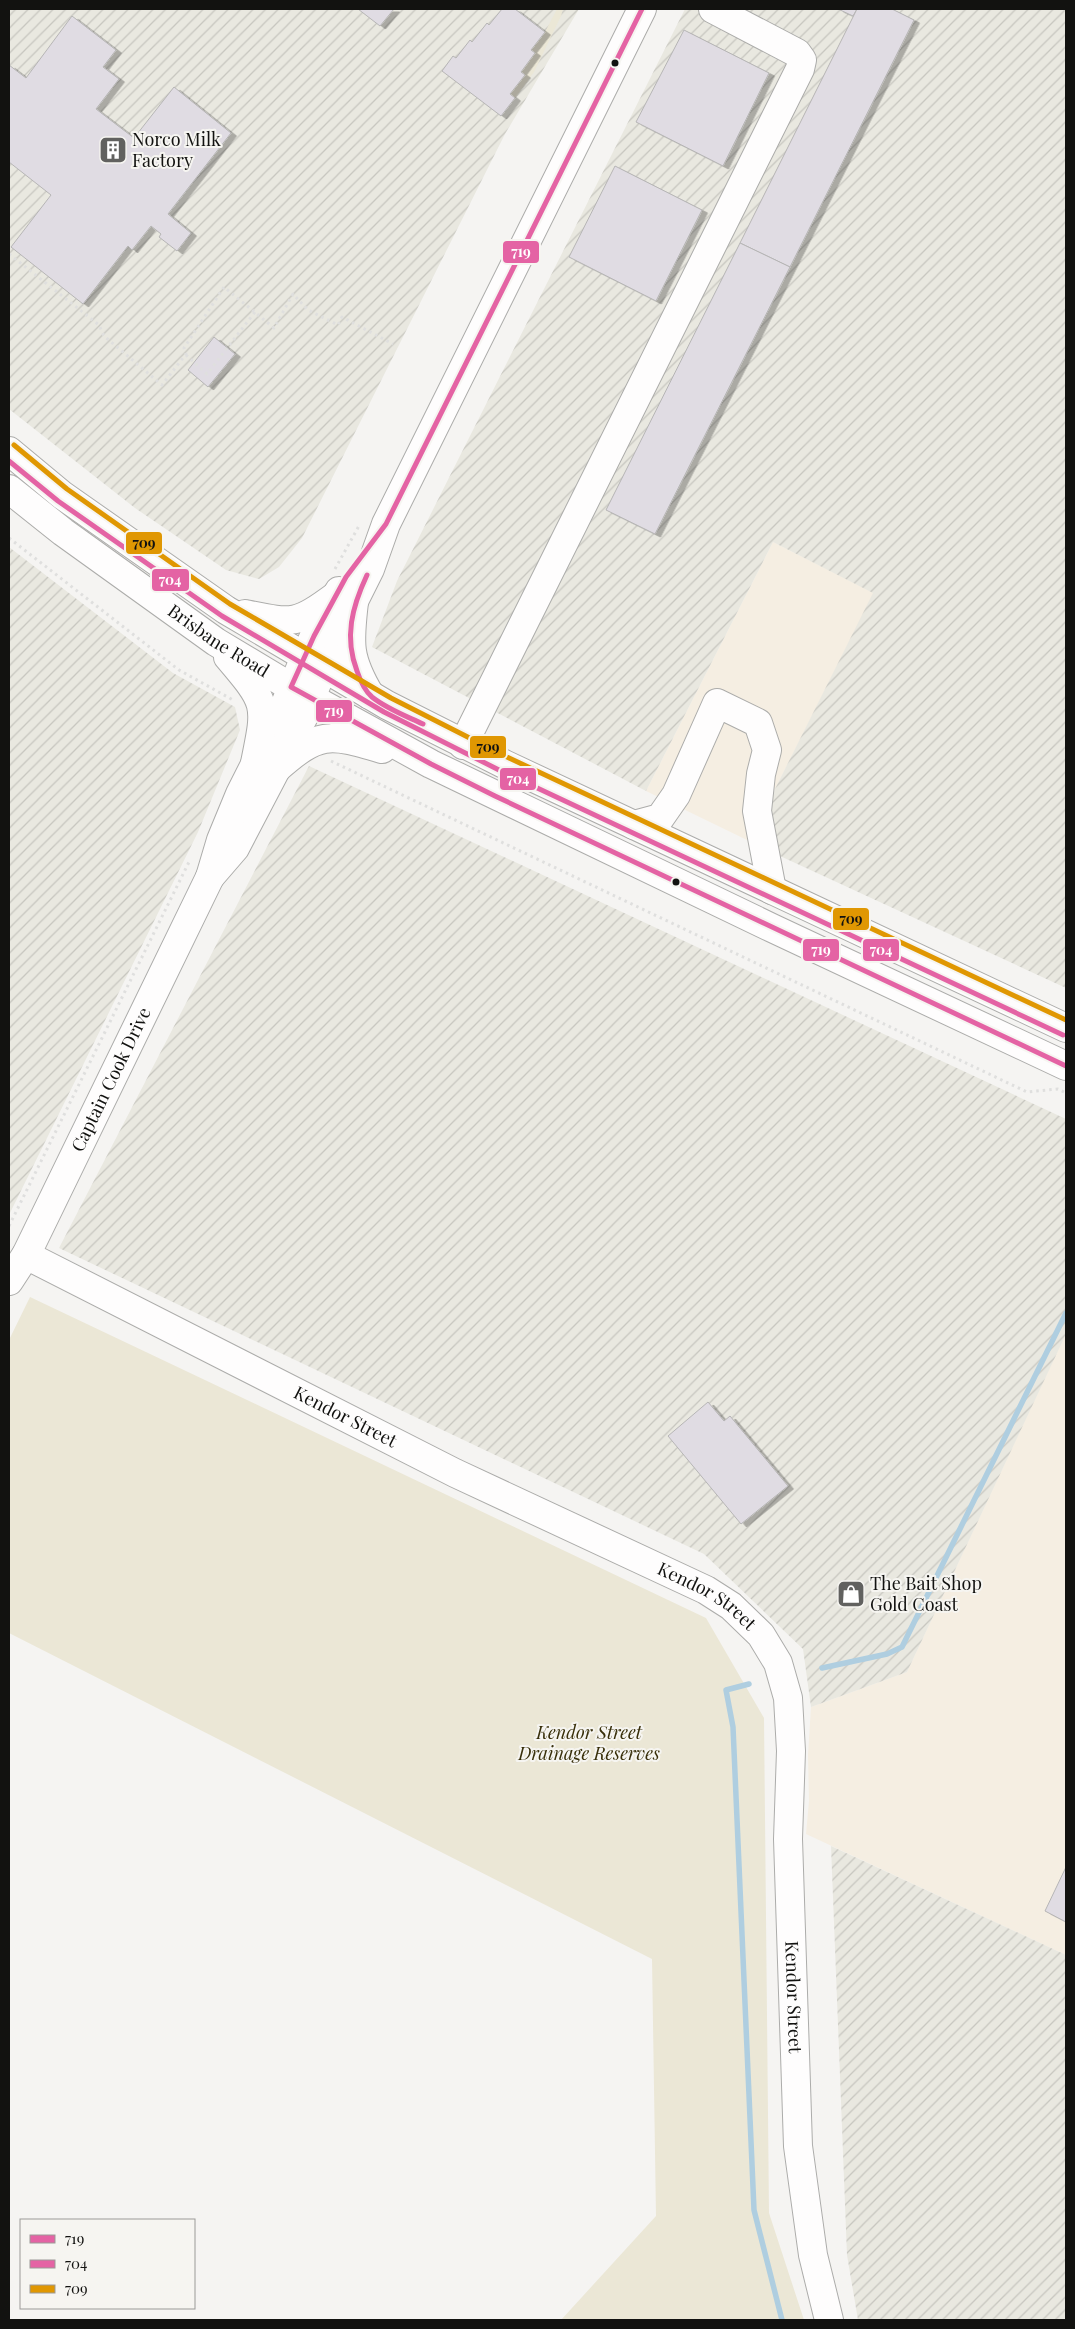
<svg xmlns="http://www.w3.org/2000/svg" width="1075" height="2329" font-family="'Playfair Display',serif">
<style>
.commercial{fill:#f5eee2}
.industrial{fill:url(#industrial-furrows)}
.green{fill:#ebe7d6}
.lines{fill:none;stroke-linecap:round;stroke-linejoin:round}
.stream{stroke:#afcee0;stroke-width:5.5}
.building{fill:#e0dce3;stroke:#b6b5b5;filter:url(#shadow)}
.minor-casing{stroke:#acacaa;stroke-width:30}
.highway-casing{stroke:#acacaa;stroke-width:30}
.path{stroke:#dfdfde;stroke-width:3;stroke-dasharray:2.5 4;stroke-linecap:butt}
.minor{stroke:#fefdfd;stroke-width:28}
.highway{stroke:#fefdfd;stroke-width:28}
.bus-1-casing{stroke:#f6f5f1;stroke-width:9}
.bus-2-casing{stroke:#f6f5f1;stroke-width:9}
.bus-3-casing{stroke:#f6f5f1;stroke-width:9}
.bus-1{stroke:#e463a4;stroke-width:5}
.bus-2{stroke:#e463a4;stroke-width:5}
.bus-3{stroke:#e09702;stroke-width:5}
.bus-dot{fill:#121210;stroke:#f6f5f1;stroke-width:2}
.labels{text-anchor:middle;stroke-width:4;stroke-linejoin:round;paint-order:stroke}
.poi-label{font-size:18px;fill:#121210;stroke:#f6f5f1;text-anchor:start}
.street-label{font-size:18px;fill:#121210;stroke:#f6f5f1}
.park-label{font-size:18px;font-style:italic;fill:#382f0a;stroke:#f6f5f1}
.line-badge{stroke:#f6f5f1;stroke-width:2}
.badge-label{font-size:14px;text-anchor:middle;font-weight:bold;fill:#fff}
.pale-badge-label{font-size:14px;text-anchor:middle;font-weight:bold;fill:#111}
</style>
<defs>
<pattern id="industrial-furrows" width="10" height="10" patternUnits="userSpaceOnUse" patternTransform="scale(1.25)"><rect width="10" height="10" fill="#e9e8e0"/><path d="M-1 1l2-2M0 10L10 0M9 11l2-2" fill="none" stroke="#c7c6bf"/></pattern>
<filter id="shadow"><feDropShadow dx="5.5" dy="3" stdDeviation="0" flood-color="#0004"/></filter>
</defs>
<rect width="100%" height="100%" fill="#f5f4f2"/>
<!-- commercial -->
<g class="commercial">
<polygon points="773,542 874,593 769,801 780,856 646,791"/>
<polygon points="1065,1335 1066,1335 1066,1955 806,1834 809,1801 808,1755 811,1707 907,1672"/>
</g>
<!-- industrial -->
<g class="industrial">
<polygon points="9,9 579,9 505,134 302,538 279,567 259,579 226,570 135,508 9,409"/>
<polygon points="685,9 1066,9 1066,988 780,856 769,801 873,593 773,542 646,791 372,647 397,581"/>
<polygon points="9,547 173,673 235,707 240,730 198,832 9,1215"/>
<polygon points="309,766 1066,1119 1066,1334 907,1672 811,1707 803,1649 704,1554 59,1248"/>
<polygon points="831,1846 1066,1955 1066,2320 858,2320 847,2255"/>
</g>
<!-- green -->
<g class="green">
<polygon points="557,9 563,9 561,16 534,72 515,98 510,94 525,75 521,72 535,53 531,50 545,32"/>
<polygon points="30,1297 706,1618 764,1718 769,2213 804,2320 561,2320 656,2216 652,1959 9,1633 9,1340"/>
</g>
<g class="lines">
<!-- stream -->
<g class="stream">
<polyline points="822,1668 887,1654 902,1647 1066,1313"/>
<polyline points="749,1684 726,1690 733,1727 754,2210 782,2320"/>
</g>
</g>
<!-- building -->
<g class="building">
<polygon points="358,9 394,9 380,26"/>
<polygon points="502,9 515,9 545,32 531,50 535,53 521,72 525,75 510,94 515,98 501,116 442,71 453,56 456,58 470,40 472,42 487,23 489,25"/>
<polygon points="838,9 857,9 853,16"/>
<polygon points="857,9 892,9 914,20 790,267 740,243"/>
<polygon points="72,16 116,50 103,67 119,79 96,109 134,138 174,87 231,133 168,214 191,233 177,251 159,237 161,234 151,226 132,250 128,246 83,304 11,247 51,195 9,162 9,65 26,78"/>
<polygon points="684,30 769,73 723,166 636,122"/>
<polygon points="615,166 702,210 656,301 569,257"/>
<polygon points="740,243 790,267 655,534 606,510"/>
<polygon points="214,337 235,354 208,387 188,370"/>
<polygon points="708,1402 724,1421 730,1416 788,1486 741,1524 668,1436"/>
<polygon points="1066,1867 1066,1922 1045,1911"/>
</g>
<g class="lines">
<defs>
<g id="minor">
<polyline points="463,745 800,69 802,60 797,53 713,9"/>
<polyline points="634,825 660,818 676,795 717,703 758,723 767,750 761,774 757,811 772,890"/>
<polyline points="210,877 235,848 304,716 332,645 370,569 386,524 642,9"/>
<path id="s1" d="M26,1255L455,1473L706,1590L731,1606L761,1635L778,1663L788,1698L791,1751L788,1839L798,2146L813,2255L829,2320"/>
<path id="s2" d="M9,1281L26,1255L210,877L221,840L240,794L283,709L314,636L339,591"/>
</g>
<g id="highway">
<polyline points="9,451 62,495 226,610 387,705 504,764 1066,1028"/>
<path id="s3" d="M9,489L63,532L216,642L291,687L431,764L772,928L1066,1066"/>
<path d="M354,602C349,644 348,658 370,695"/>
<path d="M245,614C294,624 296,625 337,595"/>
<path d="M228,657C268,704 267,704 255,763"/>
<path d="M275,770C319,731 328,733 382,749"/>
</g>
</defs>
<!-- minor casing -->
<use href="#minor" class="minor-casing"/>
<!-- highway casing -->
<use href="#highway" class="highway-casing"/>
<!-- path -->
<g class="path">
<polyline points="9,254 99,325 104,336 162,385 186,354 184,348 224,287 274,328 293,294 308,310 338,325 342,317 393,344"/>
<polyline points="186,355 207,374 255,312"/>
<polyline points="9,538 179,670 233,700"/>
<polyline points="335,569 360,524"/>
<polyline points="331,761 1027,1092 1058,1089 1066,1093"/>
<polyline points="9,1226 189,862"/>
</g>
<!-- minor -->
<use href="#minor" class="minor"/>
<!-- highway -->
<use href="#highway" class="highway"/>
<defs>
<g id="bus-1">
<polyline points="642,9 386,524 346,577 314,636 291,687 431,764 495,796 1066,1066"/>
<path d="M367,575C352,607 344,637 357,671C360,680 365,691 372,697C387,709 406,716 423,724"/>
</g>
<polyline id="bus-2" points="9,461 58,501 222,616 384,712 501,771 1063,1035"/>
<polyline id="bus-3" points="14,445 67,489 230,604 391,698 507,757 1066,1020"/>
</defs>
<!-- bus-1 casing -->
<use href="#bus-1" class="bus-1-casing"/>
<!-- bus-2 casing -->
<use href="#bus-2" class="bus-2-casing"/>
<!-- bus-3 casing -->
<use href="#bus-3" class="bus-3-casing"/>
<!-- bus-1 -->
<use href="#bus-1" class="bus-1"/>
<!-- bus-2 -->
<use href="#bus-2" class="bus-2"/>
<!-- bus-3 -->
<use href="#bus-3" class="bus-3"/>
</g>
<!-- icons -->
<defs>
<symbol id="building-square" viewBox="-11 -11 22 22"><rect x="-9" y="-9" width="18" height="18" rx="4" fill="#61615f" stroke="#f6f5f1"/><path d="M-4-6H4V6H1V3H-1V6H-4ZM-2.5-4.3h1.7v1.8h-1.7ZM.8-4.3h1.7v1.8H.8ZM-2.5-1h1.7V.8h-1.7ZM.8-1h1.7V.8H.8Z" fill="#fff"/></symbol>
<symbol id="shop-square" viewBox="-11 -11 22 22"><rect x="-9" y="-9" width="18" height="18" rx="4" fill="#61615f" stroke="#f6f5f1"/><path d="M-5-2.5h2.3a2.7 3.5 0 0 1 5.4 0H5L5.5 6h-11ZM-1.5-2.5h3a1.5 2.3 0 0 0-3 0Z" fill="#fff"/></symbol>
</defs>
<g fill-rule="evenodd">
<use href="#building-square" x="97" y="134" width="32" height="32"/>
<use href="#shop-square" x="835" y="1578" width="32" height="32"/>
</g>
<!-- markers -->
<g class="bus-dot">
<circle cx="615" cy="63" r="4.5"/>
<circle cx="676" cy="882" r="4.5"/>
</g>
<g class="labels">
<!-- poi labels -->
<g class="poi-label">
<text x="132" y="146">Norco Milk<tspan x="132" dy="21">Factory</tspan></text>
<text x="870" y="1590">The Bait Shop<tspan x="870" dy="21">Gold Coast</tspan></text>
</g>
<!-- street labels -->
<g class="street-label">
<text dy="6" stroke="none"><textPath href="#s3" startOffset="259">Brisbane Road</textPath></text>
<text dy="6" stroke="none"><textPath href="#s2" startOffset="226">Captain Cook Drive</textPath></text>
<text dy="6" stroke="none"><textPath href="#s1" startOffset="358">Kendor Street</textPath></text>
<text dy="6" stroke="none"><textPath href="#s1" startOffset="762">Kendor Street</textPath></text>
<text dy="6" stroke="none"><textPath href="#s1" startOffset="1198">Kendor Street</textPath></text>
</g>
<!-- park labels -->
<g class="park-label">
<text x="589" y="1739">Kendor Street<tspan x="589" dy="21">Drainage Reserves</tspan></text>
</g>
</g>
<g class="line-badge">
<rect x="502" y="240" width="38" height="24" rx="5" fill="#e463a4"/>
<rect x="125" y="531" width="38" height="24" rx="5" fill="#e09702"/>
<rect x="151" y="568" width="39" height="24" rx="5" fill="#e463a4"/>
<rect x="315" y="699" width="38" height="24" rx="5" fill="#e463a4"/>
<rect x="469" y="735" width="38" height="24" rx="5" fill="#e09702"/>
<rect x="499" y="767" width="38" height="24" rx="5" fill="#e463a4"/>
<rect x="832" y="907" width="38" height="24" rx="5" fill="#e09702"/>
<rect x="862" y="938" width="38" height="24" rx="5" fill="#e463a4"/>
<rect x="802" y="938" width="38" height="24" rx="5" fill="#e463a4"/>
</g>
<g class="badge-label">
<text x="521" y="257">719</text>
<text x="170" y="585">704</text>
<text x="334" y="716">719</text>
<text x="518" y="784">704</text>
<text x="881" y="955">704</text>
<text x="821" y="955">719</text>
</g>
<g class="pale-badge-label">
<text x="144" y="548">709</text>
<text x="488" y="752">709</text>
<text x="851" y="924">709</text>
</g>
<!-- border -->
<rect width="1075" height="2329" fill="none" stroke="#121210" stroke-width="20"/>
<!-- legend -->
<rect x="20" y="2219" width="175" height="90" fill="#f6f5f1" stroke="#9b9a97"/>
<rect x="30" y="2235" width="25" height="8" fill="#e463a4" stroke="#9b9a97"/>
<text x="65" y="2244" font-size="15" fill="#121210">719</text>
<rect x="30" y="2260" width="25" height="8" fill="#e463a4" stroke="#9b9a97"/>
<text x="65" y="2269" font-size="15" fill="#121210">704</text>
<rect x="30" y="2285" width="25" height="8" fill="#e09702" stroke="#9b9a97"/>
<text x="65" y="2294" font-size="15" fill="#121210">709</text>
</svg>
